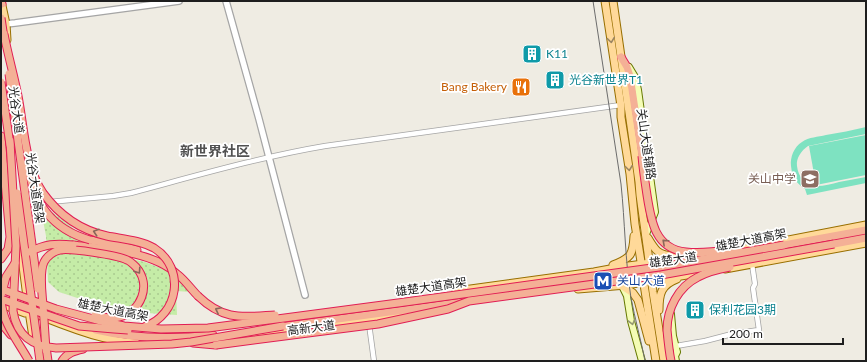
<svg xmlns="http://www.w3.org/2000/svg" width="867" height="362" font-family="Lato,'Noto Sans SC',sans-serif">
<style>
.grass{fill:url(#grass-dots)}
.pitch{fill:#7ee2c1}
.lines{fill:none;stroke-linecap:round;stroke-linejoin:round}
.minor-casing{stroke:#a5a5a5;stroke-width:6}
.tertiary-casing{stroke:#a5a5a5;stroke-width:8}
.secondary-casing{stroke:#657900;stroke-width:8}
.primary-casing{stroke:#986f00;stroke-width:9}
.trunk-casing{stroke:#e11d54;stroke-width:9}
.minor{stroke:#fff;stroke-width:4.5}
.tertiary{stroke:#fff;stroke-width:5.5}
.secondary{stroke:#f4fcb5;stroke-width:6}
.primary{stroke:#ffd999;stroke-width:7}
.trunk{stroke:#f4b096;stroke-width:7}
.tram{stroke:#6c6c6c;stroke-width:1}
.trunk-bridge-casing{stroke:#e11d54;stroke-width:9;stroke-linecap:butt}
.trunk-bridge{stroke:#f4b096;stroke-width:7}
.oneway{stroke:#9a8562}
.oneway2{stroke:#89675a}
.oneway3{stroke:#949871}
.labels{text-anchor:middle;stroke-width:3.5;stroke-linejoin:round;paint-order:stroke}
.culture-label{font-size:12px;fill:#0d838f;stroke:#fff;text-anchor:start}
.food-label{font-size:12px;fill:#c56008;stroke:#fff;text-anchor:end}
.street-label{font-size:12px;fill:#1e1e1e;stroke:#fff}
.education-label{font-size:12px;fill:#785e54;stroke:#fff;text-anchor:end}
.transit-label{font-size:12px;fill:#164399;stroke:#fff;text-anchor:start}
.quarter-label{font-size:14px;font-weight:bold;fill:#515151;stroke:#fff}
</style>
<defs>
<pattern id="grass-dots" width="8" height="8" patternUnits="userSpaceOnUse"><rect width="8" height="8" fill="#c5eca7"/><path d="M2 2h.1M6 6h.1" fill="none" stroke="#a9ca8f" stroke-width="1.8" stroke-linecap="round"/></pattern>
</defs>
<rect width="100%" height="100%" fill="#efece3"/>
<!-- grass -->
<polygon class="grass" points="48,209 82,235 118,256 145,262 168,271 191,292 176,291 177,315 117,311 59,292 48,282 46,236 41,210"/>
<!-- pitch -->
<g class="pitch">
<path d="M866,127V134L808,146C801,151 796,158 797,166C798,177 806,186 817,186C824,186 832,184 839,182C848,180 857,179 866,177V183L807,195L805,189C797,184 792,177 791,166C790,157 794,147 802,142C809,137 818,137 826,135C839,133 853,130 866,127Z"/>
<polygon points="866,135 866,175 816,185 809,146"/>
</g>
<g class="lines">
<defs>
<g id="minor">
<path d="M49,202L113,196L131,193C195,176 260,157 325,146L621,105"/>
<polyline points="30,204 42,203"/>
<polyline points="369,324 374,361"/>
<polyline points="676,346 705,341 732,334 759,330 753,288 755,284 752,264"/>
</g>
<g id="tertiary">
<polyline points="226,1 259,119 305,295"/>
<polyline points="6,24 15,23 179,1"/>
</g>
<g id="secondary">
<polyline points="629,67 635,77 638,90 655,212 646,234"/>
<polyline points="622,286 627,296 631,321 642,361"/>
<polyline points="671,314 673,336 677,352 675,356 676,361"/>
</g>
<g id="primary">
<polyline points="1,1 6,24 7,40"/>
<polyline points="605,1 621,106 621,117 630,174 635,224 642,268"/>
<polyline points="613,1 639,182 640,195 648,253 653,292 664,361"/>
<polyline points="18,227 28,305 33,337"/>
<path d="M648,238C655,250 658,255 673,256"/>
<polyline points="741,249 866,225"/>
<path d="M613,265C631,258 633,255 634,236"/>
<polyline points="725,269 866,243"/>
<polyline points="643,278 656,361"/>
<polyline points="621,285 633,293 638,300 649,341"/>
<polyline points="578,289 626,285 705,272"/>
<polyline points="456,291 594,272 621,267 658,262 683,257 703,255"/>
<path d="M1,304L25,313L29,311C50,320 71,328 93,335C107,339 121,342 136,343"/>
<path d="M659,310C659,294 661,285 677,279"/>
<polyline points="234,338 310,329 418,312"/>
</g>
<g id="trunk">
<polyline points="1,1 2,4"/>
<polyline points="621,57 627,67 630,76 642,156"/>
<polyline points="1,136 10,237 8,249 1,259"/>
<polyline points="90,240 114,244 137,250"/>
<polyline points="834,244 866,238"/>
<path d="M73,245C105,249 152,251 177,274C185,280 191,289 198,296"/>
<polyline points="784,245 866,230"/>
<polyline points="1,323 11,335"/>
<polyline points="279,327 463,302"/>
<path d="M96,330C134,339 174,339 213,335"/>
<polyline points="193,343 216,345"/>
<path d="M62,361C67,353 74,351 83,349"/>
</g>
</defs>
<!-- minor casing -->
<use href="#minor" class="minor-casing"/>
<!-- tertiary casing -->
<use href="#tertiary" class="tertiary-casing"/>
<!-- secondary casing -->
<use href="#secondary" class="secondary-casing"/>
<!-- primary casing -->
<use href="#primary" class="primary-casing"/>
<!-- trunk casing -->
<use href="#trunk" class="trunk-casing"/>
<!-- minor -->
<use href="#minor" class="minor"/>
<!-- tertiary -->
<use href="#tertiary" class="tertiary"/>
<!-- secondary -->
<use href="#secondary" class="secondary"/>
<!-- primary -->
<use href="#primary" class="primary"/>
<!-- trunk -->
<use href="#trunk" class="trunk"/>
<!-- tram -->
<path class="tram" d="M593,1L621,184C625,222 625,260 631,298C635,319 641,340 645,361"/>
<defs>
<g id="trunk-bridge">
<polyline points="1,18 4,38"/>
<path d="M4,34C8,55 14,76 18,96C24,127 25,166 43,193C59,215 80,230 107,236C122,239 140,240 154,248C186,268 179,315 144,327"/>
<polyline points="9,74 38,289"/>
<polyline points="1,82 10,145"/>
<path d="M10,141L16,246L13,311C17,336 32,346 56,348L172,344L191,342L283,326"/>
<path d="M642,156C643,169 645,182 647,195C651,221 655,249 686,252C704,254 721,251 738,249"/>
<path d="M27,164C34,203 51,229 90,240"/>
<polyline points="17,193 40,361"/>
<path d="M29,252C46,244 55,243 73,245"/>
<polyline points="1,289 56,309 101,321 124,326 161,329 208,328 398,303 659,267 784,245"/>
<polyline points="2,293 6,277 15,263"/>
<path d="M198,296C224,321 242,317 275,315"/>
<polyline points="1,299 79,326 114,329 128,330"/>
<path d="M1,299C2,323 18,341 29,361"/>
<polyline points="216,345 378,324 448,309 469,301 661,275 834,244"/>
<polyline points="46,347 48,361"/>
<path d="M46,350C45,335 44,320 43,305C42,292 39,273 44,262C47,256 54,251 60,250C70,248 117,255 127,260C130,261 133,264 136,267C152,285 141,312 119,317C111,319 102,317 95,315"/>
<path d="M671,361C669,351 668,341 667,330C667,309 678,287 698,277C707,272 719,269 730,267"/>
</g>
</defs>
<!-- trunk-bridge casing -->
<use href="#trunk-bridge" class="trunk-bridge-casing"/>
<!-- trunk-bridge -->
<use href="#trunk-bridge" class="trunk-bridge"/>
</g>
<!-- one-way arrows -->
<defs><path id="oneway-chevron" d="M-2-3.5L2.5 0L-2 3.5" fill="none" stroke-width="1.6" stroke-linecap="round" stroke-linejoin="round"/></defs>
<g class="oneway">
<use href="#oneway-chevron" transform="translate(611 40) rotate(82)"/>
<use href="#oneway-chevron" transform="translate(629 168) rotate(82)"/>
</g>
<g class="oneway2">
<use href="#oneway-chevron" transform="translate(96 232) rotate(-162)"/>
<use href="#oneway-chevron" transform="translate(665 242) rotate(-138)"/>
<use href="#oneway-chevron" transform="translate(138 271) rotate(56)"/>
<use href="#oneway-chevron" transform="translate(218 310) rotate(-153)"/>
</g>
<use class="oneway3" href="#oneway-chevron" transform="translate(632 322) rotate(77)"/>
<!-- icons -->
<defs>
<symbol id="building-square" viewBox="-11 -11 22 22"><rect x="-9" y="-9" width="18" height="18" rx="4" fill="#0f9aa8" stroke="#fff"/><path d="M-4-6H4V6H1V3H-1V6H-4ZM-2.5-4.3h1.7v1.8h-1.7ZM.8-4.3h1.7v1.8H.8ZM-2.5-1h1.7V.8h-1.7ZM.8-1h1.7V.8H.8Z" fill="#fff"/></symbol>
<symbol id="restaurant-square" viewBox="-11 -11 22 22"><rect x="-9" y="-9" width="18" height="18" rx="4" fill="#e8710a" stroke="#fff"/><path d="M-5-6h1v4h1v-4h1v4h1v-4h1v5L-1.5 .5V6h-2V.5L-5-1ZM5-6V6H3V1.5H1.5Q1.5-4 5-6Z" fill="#fff"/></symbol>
<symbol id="school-square" viewBox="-11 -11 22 22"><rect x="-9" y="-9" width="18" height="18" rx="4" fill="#8d6e63" stroke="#fff"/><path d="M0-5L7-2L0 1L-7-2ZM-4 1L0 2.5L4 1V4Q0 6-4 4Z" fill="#fff"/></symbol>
<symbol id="metro-square" viewBox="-11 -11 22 22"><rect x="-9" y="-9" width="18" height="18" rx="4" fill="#1a4fb4" stroke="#fff"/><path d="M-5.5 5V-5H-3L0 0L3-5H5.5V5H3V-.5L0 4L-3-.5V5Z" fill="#fff"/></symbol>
</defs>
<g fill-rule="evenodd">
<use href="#building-square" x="521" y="43" width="22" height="22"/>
<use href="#building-square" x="544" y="69" width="22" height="22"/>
<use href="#restaurant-square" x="510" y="76" width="22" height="22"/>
<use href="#school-square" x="799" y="168" width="22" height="22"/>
<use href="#metro-square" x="592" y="270" width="22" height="22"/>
<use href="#building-square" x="684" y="299" width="22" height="22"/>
</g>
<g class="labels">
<!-- culture labels -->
<g class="culture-label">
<text x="546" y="58">K11</text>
<text x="569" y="84">光谷新世界T1</text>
<text x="709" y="314">保利花园3期</text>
</g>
<!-- food labels -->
<g class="food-label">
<text x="507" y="91">Bang Bakery</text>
</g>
<!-- street labels -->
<g class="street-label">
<text transform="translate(16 110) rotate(82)" y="4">光谷大道</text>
<text transform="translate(646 144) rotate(82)" y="4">关山大道辅路</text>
<text transform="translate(35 188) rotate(82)" y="4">光谷大道高架</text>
<text transform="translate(751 240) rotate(-11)" y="4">雄楚大道高架</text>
<text transform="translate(673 260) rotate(-8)" y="4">雄楚大道</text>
<text transform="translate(431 287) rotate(-8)" y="4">雄楚大道高架</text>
<text transform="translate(113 310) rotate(11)" y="4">雄楚大道高架</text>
<text transform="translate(311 328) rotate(-7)" y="4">高新大道</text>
</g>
<!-- education labels -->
<g class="education-label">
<text x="796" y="183">关山中学</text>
</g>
<!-- transit labels -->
<g class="transit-label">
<text x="617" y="285">关山大道</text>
</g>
<!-- quarter labels -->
<g class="quarter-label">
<text x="215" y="156">新世界社区</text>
</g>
</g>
<!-- border -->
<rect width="867" height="362" fill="none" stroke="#1e1e1e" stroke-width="4"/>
<!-- scale -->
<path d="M723 338v6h120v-6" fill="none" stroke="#1e1e1e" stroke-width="2"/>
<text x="729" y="338" font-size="12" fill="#1e1e1e" stroke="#ffffff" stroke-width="3" paint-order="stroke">200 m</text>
</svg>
